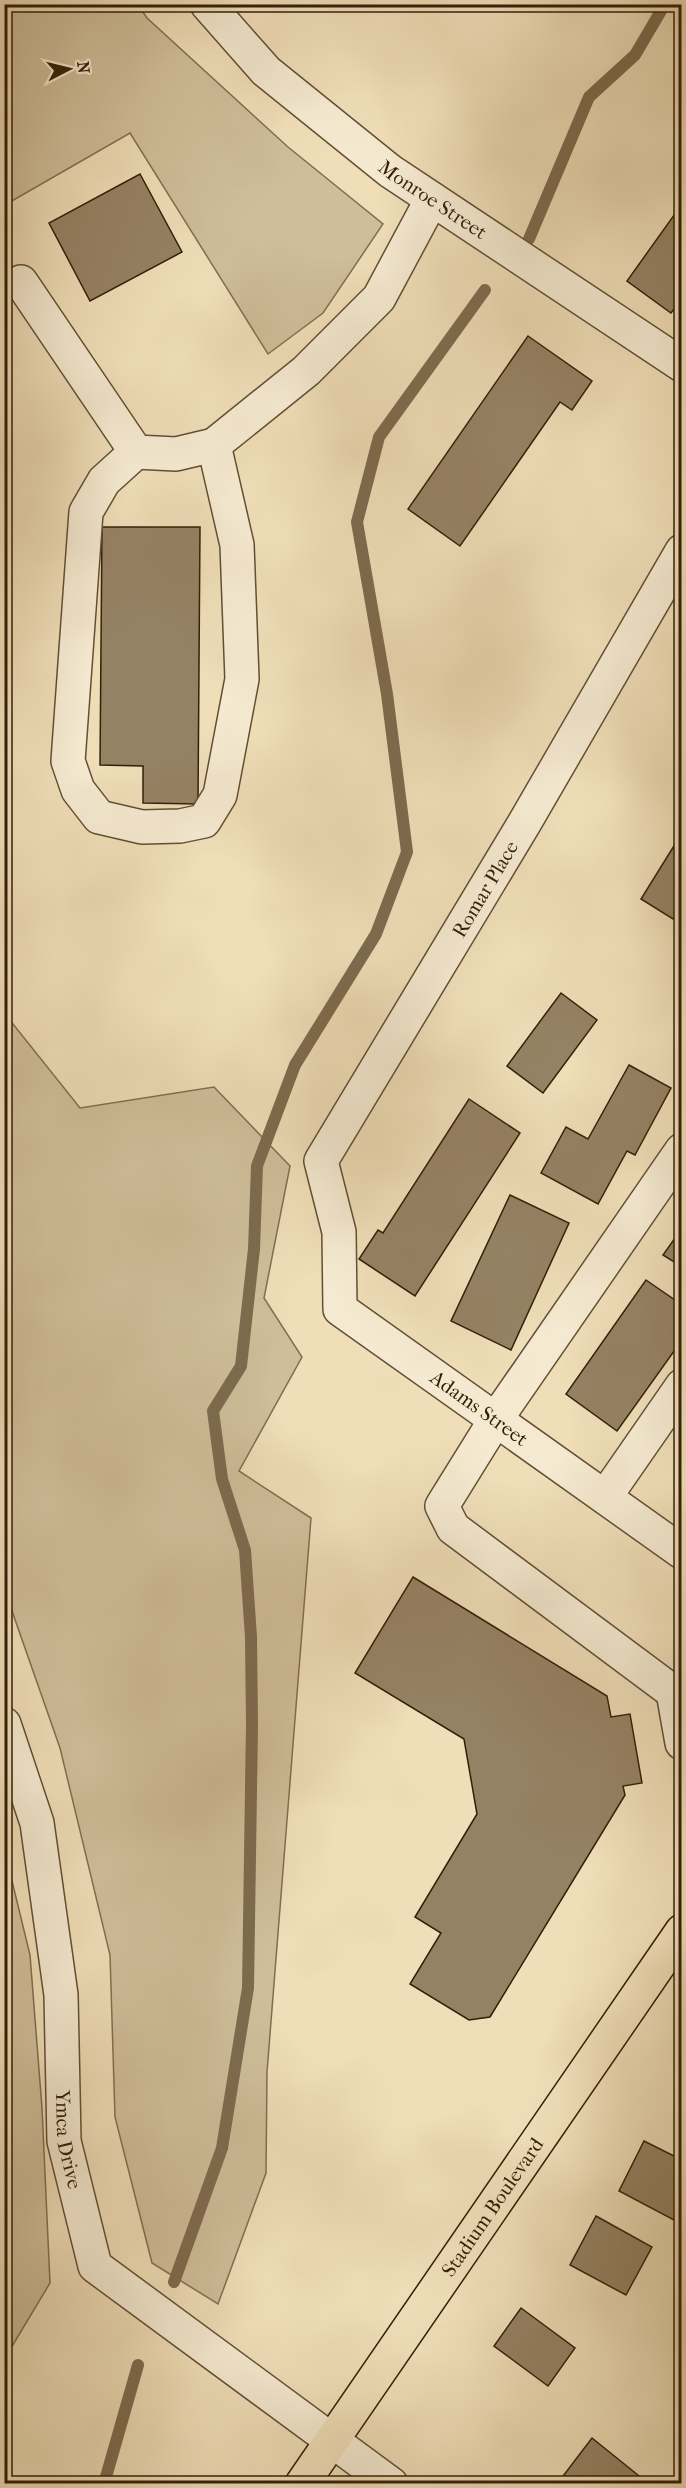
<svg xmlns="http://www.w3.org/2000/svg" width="686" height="2488" font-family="'IM FELL French Canon',serif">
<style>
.green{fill:#cfbe9a;stroke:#816e51;stroke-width:1.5}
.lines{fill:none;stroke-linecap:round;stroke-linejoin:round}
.stream{stroke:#7d6b4e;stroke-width:12}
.building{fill:#958264;stroke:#331f08;stroke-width:1.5}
.minor-casing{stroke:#624f34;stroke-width:36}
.major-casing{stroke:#331f08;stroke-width:36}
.minor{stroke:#f5ead1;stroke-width:33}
.major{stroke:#efdeb8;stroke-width:33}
.labels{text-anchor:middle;stroke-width:4.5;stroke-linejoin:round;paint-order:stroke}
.street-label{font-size:20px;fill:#331f08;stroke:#f5ead1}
</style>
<rect width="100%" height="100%" fill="#efdeb8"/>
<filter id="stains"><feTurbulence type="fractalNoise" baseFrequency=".00333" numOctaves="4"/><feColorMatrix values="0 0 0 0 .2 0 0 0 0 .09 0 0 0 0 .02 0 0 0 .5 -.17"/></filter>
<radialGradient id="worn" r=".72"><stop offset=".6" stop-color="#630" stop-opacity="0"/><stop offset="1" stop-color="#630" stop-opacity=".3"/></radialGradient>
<!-- green -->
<g class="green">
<polygon points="138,5 147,18 288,147 383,224 323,313 268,354 130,133 5,205 5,5"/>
<polygon points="5,1014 80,1108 214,1087 290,1166 264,1298 302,1357 239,1471 311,1518 267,2072 266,2173 218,2304 152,2263 115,2117 110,1955 60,1748 5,1591"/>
<polygon points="5,1852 30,1955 42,2108 50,2283 5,2358"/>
</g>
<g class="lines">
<!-- stream -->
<g class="stream">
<polyline points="529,239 589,97 635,55 665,4"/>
<polyline points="174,2282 222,2148 248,1988 252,1724 251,1637 245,1550 222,1479 213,1411 241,1366 254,1249 257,1166 295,1065 376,934 407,852 387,694 357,522 379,437 485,290"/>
<polyline points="104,2484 138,2365"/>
</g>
</g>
<!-- building -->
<g class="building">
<polygon points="140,174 182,252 90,301 49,223"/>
<polygon points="682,204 682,299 671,313 627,281"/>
<polygon points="528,336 592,381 572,410 560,402 460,546 408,509"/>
<polygon points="102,527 200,527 198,804 143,803 143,766 100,765"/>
<polygon points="682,833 682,906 673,919 641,899"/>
<polygon points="561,993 597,1020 543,1093 507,1066"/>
<polygon points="629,1065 671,1088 635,1155 627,1151 598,1204 541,1173 566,1127 588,1139"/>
<polygon points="469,1099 520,1133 415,1296 359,1259 378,1230 383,1233"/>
<polygon points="510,1195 569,1223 511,1350 451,1321"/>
<polygon points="682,1228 682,1267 663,1255"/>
<polygon points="646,1280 682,1305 682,1340 617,1431 566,1394"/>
<polygon points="413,1577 607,1696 611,1717 630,1714 642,1783 623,1786 625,1795 490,2017 469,2020 410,1984 441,1933 415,1917 477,1814 464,1739 355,1673"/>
<polygon points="644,2141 682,2160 682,2206 674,2220 619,2191"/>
<polygon points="596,2216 652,2247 626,2295 570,2265"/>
<polygon points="521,2308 575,2348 548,2386 494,2346"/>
<polygon points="592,2438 649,2484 557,2484"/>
</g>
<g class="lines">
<defs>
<g id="minor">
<path id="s1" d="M207,4L266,71L390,171L682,365"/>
<polyline points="21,282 136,452 176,454 214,445 306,371 379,298 432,199"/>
<polyline points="136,452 104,481 86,512 68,761 78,790 99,817 142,827 180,826 204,821 220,795 242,679 237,545 214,445"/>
<path id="s2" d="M682,551L525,822L321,1161L339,1232L340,1309L682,1552"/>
<polyline points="682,1150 496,1419 442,1506 453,1528 673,1692 682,1743"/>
<polyline points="605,1497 682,1386"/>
<path id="s3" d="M4,1724L37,1823L61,1995L64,2141L95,2266L391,2484"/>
</g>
<g id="major">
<path id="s4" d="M302,2484L682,1931"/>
</g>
</defs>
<!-- minor casing -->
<use href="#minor" class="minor-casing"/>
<!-- major casing -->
<use href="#major" class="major-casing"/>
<!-- minor -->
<use href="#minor" class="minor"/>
<!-- major -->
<use href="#major" class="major"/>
</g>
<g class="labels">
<!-- street labels -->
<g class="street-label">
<text dy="7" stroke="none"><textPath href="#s1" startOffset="300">Monroe Street</textPath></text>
<text transform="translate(485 889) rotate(-59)" y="7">Romar Place</text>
<text dy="7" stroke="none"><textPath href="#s2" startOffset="1030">Adams Street</textPath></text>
<text dy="7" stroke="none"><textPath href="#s3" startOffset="423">Ymca Drive</textPath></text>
<text dy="7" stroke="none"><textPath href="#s4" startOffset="336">Stadium Boulevard</textPath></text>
</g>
</g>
<!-- margin -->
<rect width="686" height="2488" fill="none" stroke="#efdeb8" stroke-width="24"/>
<rect x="6" y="6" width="674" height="2476" fill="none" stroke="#331f08" stroke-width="3"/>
<rect x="12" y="12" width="662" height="2464" fill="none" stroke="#331f08" stroke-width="1.5"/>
<!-- north arrow -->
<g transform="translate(69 69) rotate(83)" stroke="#f5ead1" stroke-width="4.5" paint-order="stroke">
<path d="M0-4.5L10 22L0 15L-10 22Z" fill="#331f08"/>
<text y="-9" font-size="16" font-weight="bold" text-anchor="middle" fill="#331f08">N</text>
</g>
<rect width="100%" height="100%" filter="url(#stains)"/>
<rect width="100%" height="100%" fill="url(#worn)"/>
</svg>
